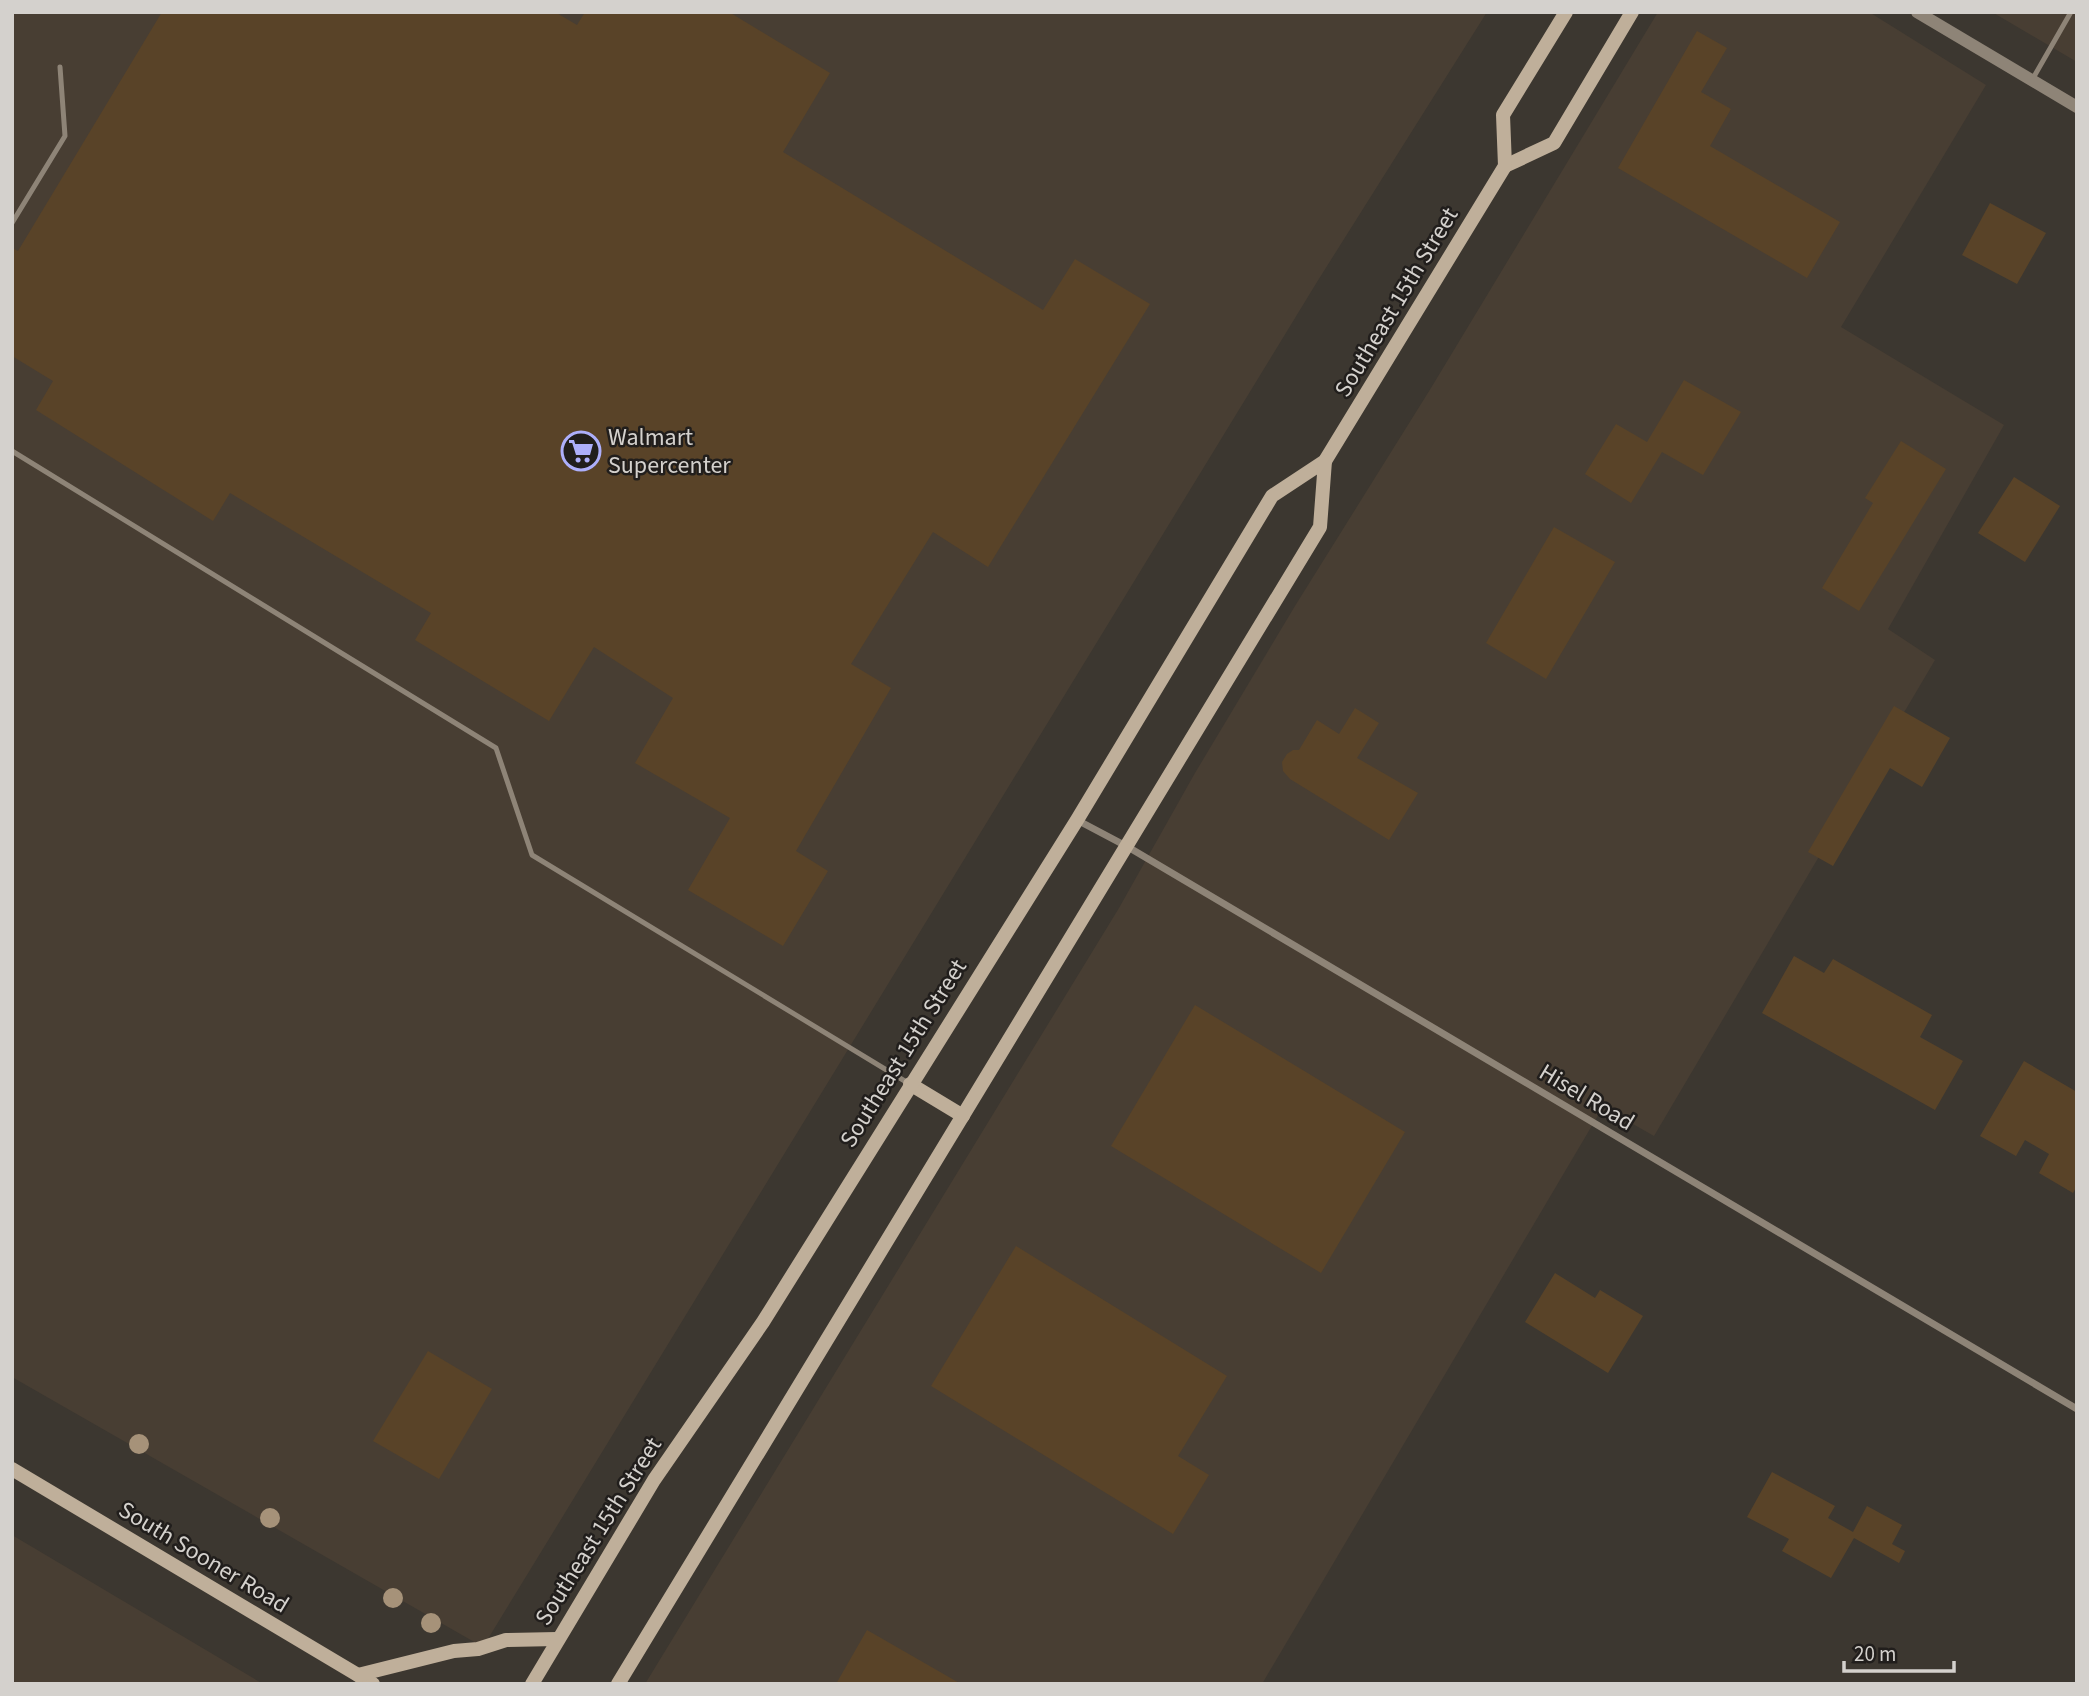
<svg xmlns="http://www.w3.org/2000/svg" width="2089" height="1696" font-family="'Source Sans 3',sans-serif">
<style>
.built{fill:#483e33}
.building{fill:#594328}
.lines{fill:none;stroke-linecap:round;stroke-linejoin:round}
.service{stroke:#8e8477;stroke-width:5}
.minor{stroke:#8e8477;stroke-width:7}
.tertiary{stroke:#8e8477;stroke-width:12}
.secondary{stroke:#bfaf9a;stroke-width:14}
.tree{fill:#a69279}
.labels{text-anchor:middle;stroke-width:5;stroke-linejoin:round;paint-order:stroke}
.street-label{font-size:24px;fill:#d4d1cd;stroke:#211e1c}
.poi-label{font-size:24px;fill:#d4d1cd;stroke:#211e1c;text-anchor:start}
</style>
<rect width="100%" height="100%" fill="#3c3730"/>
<!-- built -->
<g class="built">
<polygon points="12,12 1487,12 1317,282 483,1647 12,1377"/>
<polygon points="1658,12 1869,12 1986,85 1841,327 2004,425 1888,629 1935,660 1654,1136 1603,1107 1262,1684 645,1684 1119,908 1195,773 1295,606 1431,388"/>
<polygon points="1992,12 2077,12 2077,62"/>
<polygon points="12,1535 263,1684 12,1684"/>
</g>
<!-- building -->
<g class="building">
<polygon points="162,12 555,12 577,25 585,12 729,12 830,73 783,152 1043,310 1075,259 1150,304 988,567 933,532 851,664 891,688 796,851 828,871 783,946 688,890 730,818 635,763 673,698 594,647 549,721 415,640 431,613 230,493 213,521 36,410 53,381 12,356 12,248 18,251"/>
<polygon points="1697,31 1727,48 1701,92 1731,109 1710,146 1840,222 1807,278 1618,168"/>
<polygon points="1990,203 2046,233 2017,284 1962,255"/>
<polygon points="1684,380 1741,412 1703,475 1662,452 1631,503 1585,474 1616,424 1647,442"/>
<polygon points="1901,441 1946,469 1859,611 1822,588 1873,503 1865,498"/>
<polygon points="2014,477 2060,506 2025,562 1978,533"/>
<polygon points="1554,527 1615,562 1546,679 1486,643"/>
<polygon points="1894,706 1950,738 1922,787 1890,768 1833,866 1808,852"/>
<polygon points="1355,708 1379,723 1357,758 1418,793 1389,840 1290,779 1283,771 1282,762 1287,754 1293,750 1299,750 1317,720 1339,734"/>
<polygon points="1794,956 1824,973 1833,959 1932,1015 1920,1037 1963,1061 1935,1110 1762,1013"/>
<polygon points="1195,1005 1405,1132 1321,1273 1111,1146"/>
<polygon points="2024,1061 2077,1092 2077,1186 2073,1193 2039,1173 2049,1154 2025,1140 2016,1156 1980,1136"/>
<polygon points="1016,1246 1227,1376 1178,1456 1209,1475 1173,1534 931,1386"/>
<polygon points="1555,1273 1595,1298 1600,1290 1643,1316 1608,1373 1525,1322"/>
<polygon points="428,1351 492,1389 439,1479 373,1441"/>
<polygon points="1772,1472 1835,1506 1828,1518 1853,1532 1867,1506 1902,1525 1892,1544 1905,1551 1899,1563 1854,1538 1831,1578 1782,1551 1789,1539 1747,1517"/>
<polygon points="867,1630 961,1684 836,1684"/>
</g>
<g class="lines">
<!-- service -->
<g class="service">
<polyline points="2032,80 2071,12"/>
<polyline points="12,223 65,136 60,67"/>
<polyline points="12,451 496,748 532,855 908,1083"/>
</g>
<!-- minor -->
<polyline class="minor" points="1077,820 1128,847 2077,1409"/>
<!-- tertiary -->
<polyline class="tertiary" points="1917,12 2077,107"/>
<!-- secondary -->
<g class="secondary">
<polyline points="1505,166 1554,143 1632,12"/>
<polyline points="910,1084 963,1116"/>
<polyline points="12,1469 373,1684"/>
<polyline points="358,1675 454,1651 478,1649 506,1640 557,1639"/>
<polyline points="532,1684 654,1480 763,1322 1077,820 1272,496 1325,461 1505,166 1503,115 1566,12"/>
<polyline points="618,1684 1320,527 1325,461"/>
</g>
</g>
<!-- trees -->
<g class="tree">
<circle cx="139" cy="1444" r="10"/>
<circle cx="270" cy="1518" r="10"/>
<circle cx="393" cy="1598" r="10"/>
<circle cx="431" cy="1623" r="10"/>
</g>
<!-- icons -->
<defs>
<symbol id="supermarket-ring" viewBox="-11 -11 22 22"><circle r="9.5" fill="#211e1c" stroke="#adaffb" stroke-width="1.5"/><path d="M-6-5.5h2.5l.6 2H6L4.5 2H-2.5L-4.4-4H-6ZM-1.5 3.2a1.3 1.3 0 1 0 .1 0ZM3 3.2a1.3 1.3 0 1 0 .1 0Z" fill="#adaffb"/></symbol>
</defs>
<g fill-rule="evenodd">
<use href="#supermarket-ring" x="559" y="429" width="44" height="44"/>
</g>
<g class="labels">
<!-- street labels -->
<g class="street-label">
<text transform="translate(1396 302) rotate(-59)" y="8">Southeast 15th Street</text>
<text transform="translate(903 1053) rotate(-58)" y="8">Southeast 15th Street</text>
<text transform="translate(1587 1097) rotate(31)" y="8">Hisel Road</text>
<text transform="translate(598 1531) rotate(-58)" y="8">Southeast 15th Street</text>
<text transform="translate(204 1557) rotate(31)" y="8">South Sooner Road</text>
</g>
<!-- poi labels -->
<g class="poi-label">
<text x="608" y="445">Walmart<tspan x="608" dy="28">Supercenter</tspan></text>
</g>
</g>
<!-- border -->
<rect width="2089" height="1696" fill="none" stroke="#d4d1cd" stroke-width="28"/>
<!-- scale -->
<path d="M1844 1661v10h110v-10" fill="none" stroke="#d4d1cd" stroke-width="3.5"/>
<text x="1854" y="1661" font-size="21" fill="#d4d1cd" stroke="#211e1c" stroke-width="5" paint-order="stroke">20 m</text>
</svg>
